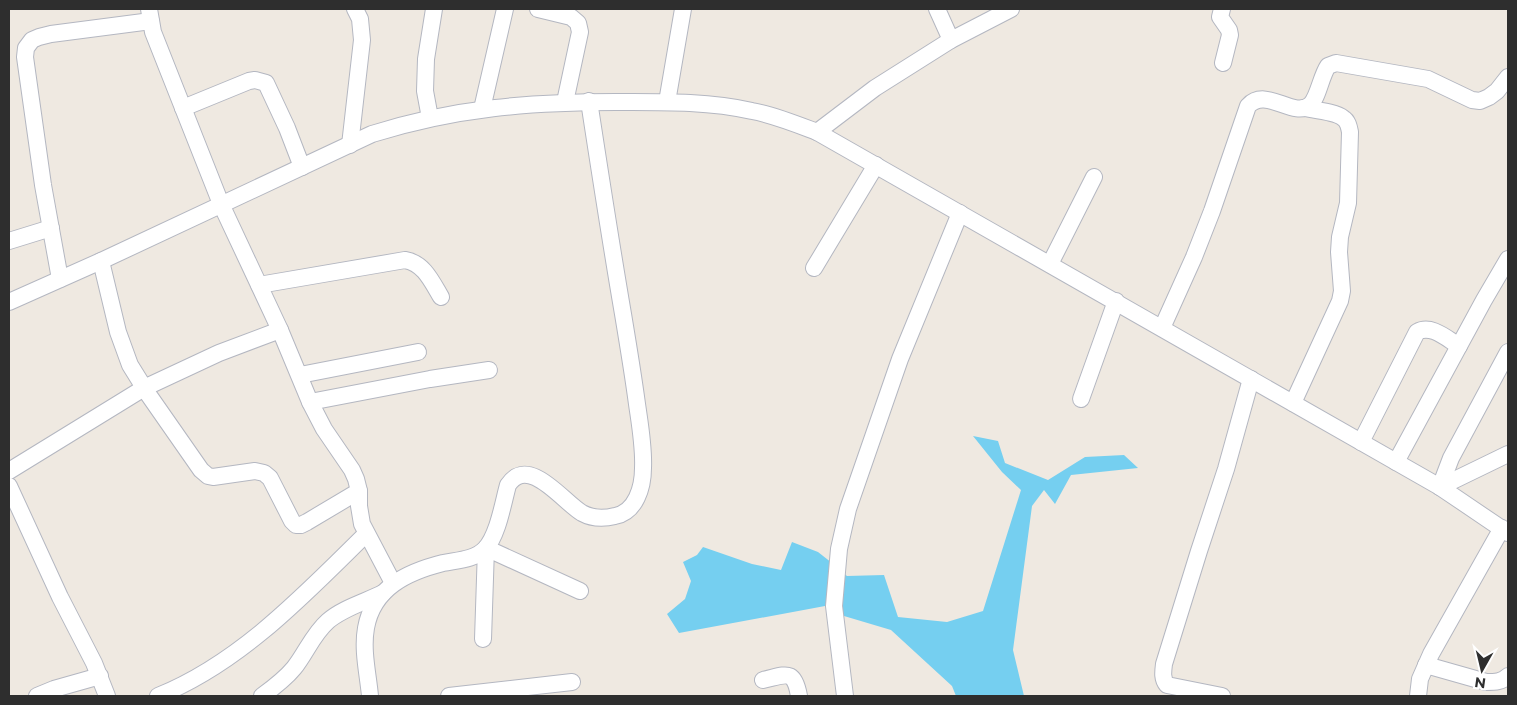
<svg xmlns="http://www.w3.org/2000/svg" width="1517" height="705" font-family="Montserrat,sans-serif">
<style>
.water{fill:#75cff0}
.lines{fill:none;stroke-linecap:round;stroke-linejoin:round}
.minor-casing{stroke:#b4b7c1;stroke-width:18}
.minor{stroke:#fff;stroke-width:16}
</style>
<rect width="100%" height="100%" fill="#efe9e1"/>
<!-- water -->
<g class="water">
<polygon points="973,436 998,441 1005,463 1048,480 1085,457 1124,455 1138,468 1071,475 1055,504 1044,490 1032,506 1013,650 1024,696 956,696 952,686 891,630 844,616 840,601 841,571 847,576 884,575 898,617 947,622 983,611 1021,490 1002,472"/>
<polygon points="792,542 818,552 832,563 828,596 825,606 679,633 667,614 685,599 691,581 683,562 697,555 703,547 752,564 781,570"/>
</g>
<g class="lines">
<defs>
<g id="minor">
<polyline points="149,9 153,32 221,204 280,330 310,402 324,429 352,470 356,479 359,491 359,506 362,524 393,583"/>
<polyline points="538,9 571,17 578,23 580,32 565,102"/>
<polyline points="937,9 951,40"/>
<polyline points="1222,9 1220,17 1229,30 1230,35 1223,63"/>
<polyline points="667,102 683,9"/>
<polyline points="183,108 249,81 255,80 266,83 287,128 302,167"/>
<polyline points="482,109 505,9"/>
<polyline points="430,118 425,91 426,59 434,9"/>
<polyline points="817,132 875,88 951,40 1011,9"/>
<polyline points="350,145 362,40 360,19 355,9"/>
<polyline points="9,241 51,228"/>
<polyline points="101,261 118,332 130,365 148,394 201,470 208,476 213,477 255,471 264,473 270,478 292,521 296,525 301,525 307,522 359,491"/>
<polyline points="1050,264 1094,177"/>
<polyline points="814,268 876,165"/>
<polyline points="60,279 43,185 25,57 26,48 32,40 39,37 51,34 151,21"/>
<path d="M259,285L405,260C424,263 432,282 441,297"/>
<path d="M9,302L101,261L372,134C455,108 530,102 616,102C661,102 708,101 752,111C774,115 796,124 817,132L1440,487L1508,533"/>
<path d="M1162,328L1194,257L1212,211L1248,106C1266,86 1293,119 1310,105C1318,98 1321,76 1328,66L1336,63L1428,79L1472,100L1480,101L1489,97L1497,91L1508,77"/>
<polyline points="300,375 418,352"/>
<polyline points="1081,399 1116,301"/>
<polyline points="310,402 430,379 489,370"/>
<path d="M1293,403L1340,301L1342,291L1339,252L1340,237L1348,203L1350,132C1349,127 1348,121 1343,118C1336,112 1314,110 1304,108"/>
<path d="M1361,442L1417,332C1431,324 1446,338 1459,346"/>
<polyline points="1396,462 1484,300 1508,259"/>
<polyline points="9,471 144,388 219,353 280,330"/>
<polyline points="9,486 60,597 94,663 107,696"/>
<polyline points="1440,487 1451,458 1508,352"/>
<polyline points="1440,487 1508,454"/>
<polyline points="483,639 486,548 580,591"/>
<path d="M1426,665L1486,682C1495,682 1502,682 1508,676"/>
<path d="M763,680C786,675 794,668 799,696"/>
<polyline points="37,696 54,689 100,676"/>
<path d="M158,696C240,663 304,595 366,534"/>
<path d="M262,696C273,688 285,679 294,668C306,653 313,634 328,621C343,608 365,602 383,593"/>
<path d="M370,696C368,674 362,650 366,628C373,588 407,572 443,563C458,560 474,560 485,549C498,535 503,503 508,485C529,454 563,502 582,513C593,519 603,519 615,516C636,512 643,487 643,468C644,447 640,425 637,404C633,374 628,344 623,314C611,244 600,173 589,101"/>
<polyline points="449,696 572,682"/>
<polyline points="845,696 834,606 839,549 848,509 900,359 960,213"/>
<path d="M1222,696L1167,685C1162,679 1163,672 1164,664L1199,551L1226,469L1251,379"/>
<polyline points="1418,696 1420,679 1431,654 1502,528"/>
</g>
</defs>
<!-- minor casing -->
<use href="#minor" class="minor-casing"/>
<!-- minor -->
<use href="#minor" class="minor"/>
</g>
<!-- border -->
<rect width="1517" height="705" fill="none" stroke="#2e2e2e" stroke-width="20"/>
<!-- north arrow -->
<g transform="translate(1482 670) rotate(188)" stroke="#ffffff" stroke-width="4" paint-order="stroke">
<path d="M0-4L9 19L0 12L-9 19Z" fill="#2e2e2e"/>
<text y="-8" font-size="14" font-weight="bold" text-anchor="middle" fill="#2e2e2e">N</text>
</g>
</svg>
